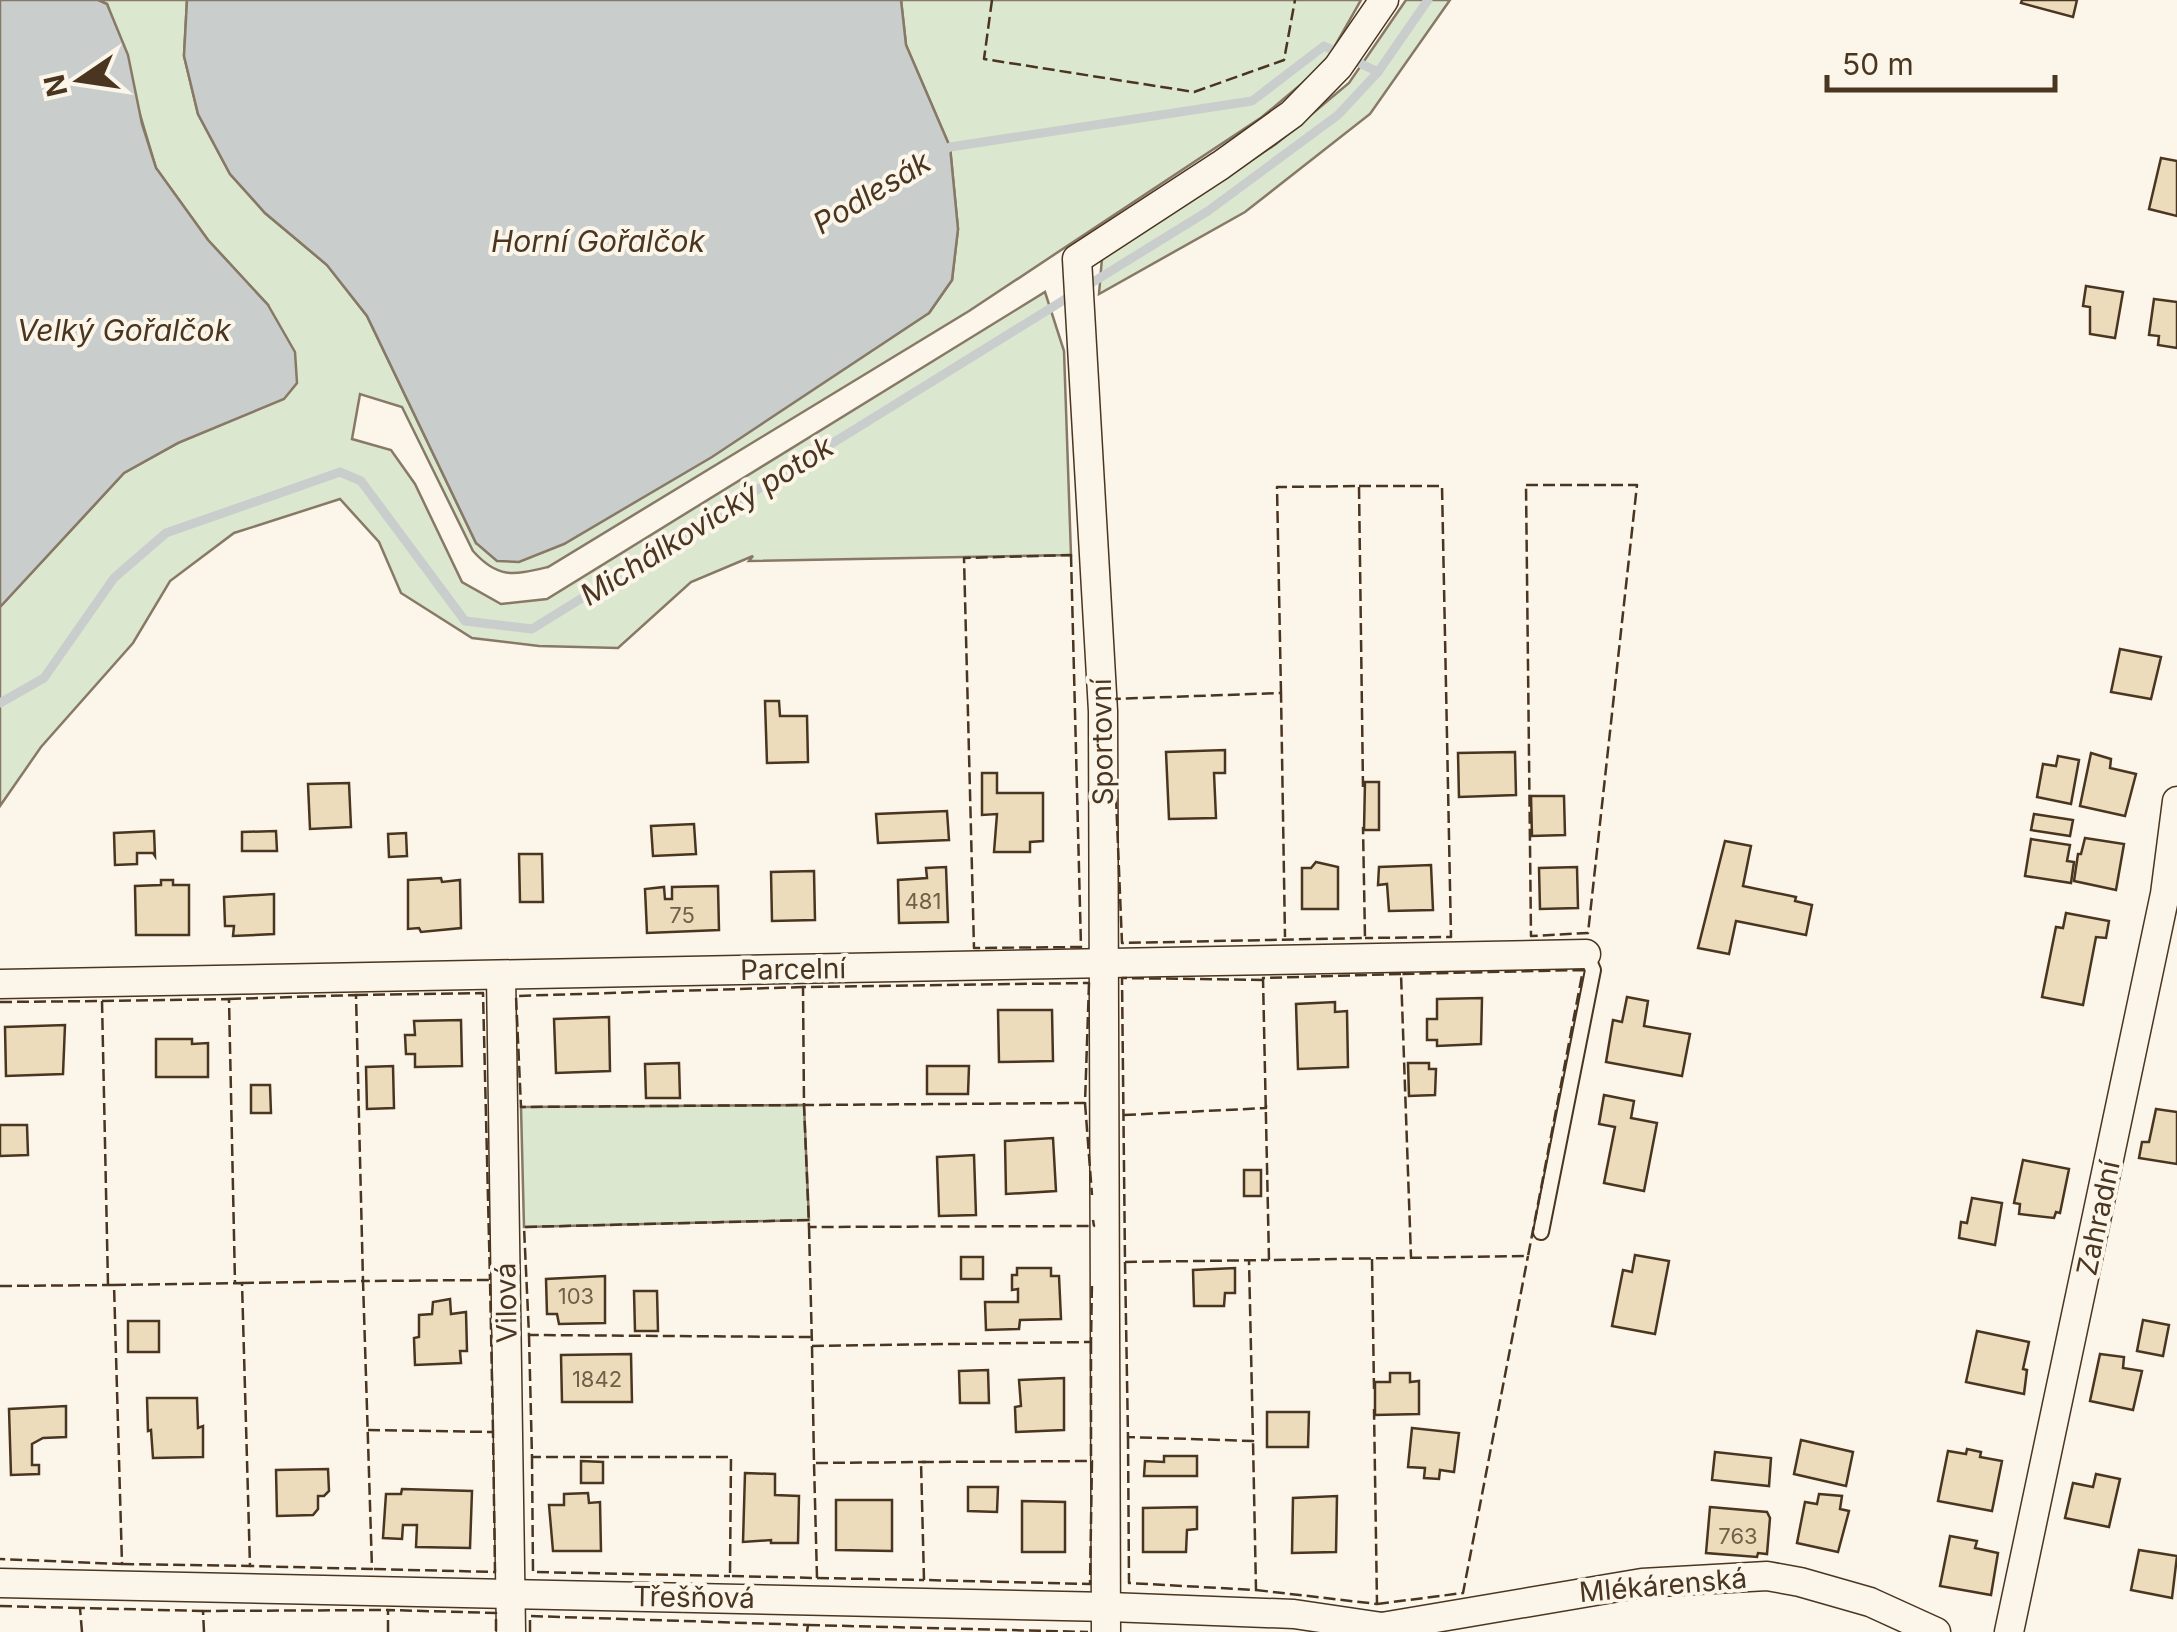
<svg xmlns="http://www.w3.org/2000/svg" width="2177" height="1632" font-family="Inter,sans-serif">
<style>
.green{fill:#dce7d0;stroke:#887966;stroke-width:2.5}
.water{fill:#c9cecd;stroke:#887966;stroke-width:2.5}
.lines{fill:none;stroke-linecap:round;stroke-linejoin:round}
.stream{stroke:#c9cecd;stroke-width:9}
.building{fill:#ecdcbc;stroke:#4a3520;stroke-width:2.5}
.lane-casing{stroke:#4a3520;stroke-width:18}
.street-casing{stroke:#4a3520;stroke-width:31}
.lane{stroke:#fbf6e9;stroke-width:14}
.street{stroke:#fbf6e9;stroke-width:28}
.fence{stroke:#4a3520;stroke-width:2.5;stroke-dasharray:12 5;stroke-linecap:butt}
.labels{text-anchor:middle;stroke-width:8;stroke-linejoin:round;paint-order:stroke}
.number-label{font-size:22px;fill:#725f47}
.street-label{font-size:28px;fill:#4a3520;stroke:#fbf6e9}
.water-label{font-size:30px;font-style:italic;fill:#4a3520;stroke:#fbf6e9}
</style>
<rect width="100%" height="100%" fill="#fbf6e9"/>
<!-- green -->
<g class="green">
<path d="M98,0H187L184,56L198,114L230,174L265,213L327,265L367,316L476,543L929,313L952,280L958,229L950,147L906,45L901,0H1361L1324,65L1262,117L969,311L548,567C513,575 498,579 473,551L402,407L360,394L352,439L391,450L415,484L462,582L501,604L547,599L1045,292L1064,351L1071,555L749,561L753,556L691,582L618,648L539,646L472,638L401,593L379,542L340,499L234,533L170,581L133,643L41,747L0,806V607L124,473L178,443L268,305L208,240L156,168L107,4Z"/>
<polygon points="1406,0 1450,0 1370,114 1245,212 1099,294 1102,258 1276,144 1349,83"/>
<polygon points="804,1105 809,1220 524,1227 521,1107"/>
</g>
<!-- water -->
<g class="water">
<polygon points="0,0 98,0 107,4 128,55 142,124 156,168 208,240 268,305 295,352 297,383 284,399 178,443 124,473 0,607"/>
<polygon points="187,0 901,0 906,45 950,147 958,229 952,280 929,313 712,457 564,544 519,562 497,561 476,543 367,316 327,265 265,213 230,174 198,114 184,56"/>
</g>
<g class="lines">
<!-- stream -->
<g class="stream">
<polyline points="940,153 950,147 1252,101 1324,46 1378,72"/>
<polyline points="1085,287 1208,211 1338,115 1378,72 1428,0"/>
<polyline points="0,703 44,678 114,578 166,533 340,472 361,481 465,621 532,629 1072,295"/>
</g>
</g>
<!-- building -->
<g class="building">
<polygon points="2022,0 2077,0 2073,17 2021,3"/>
<polygon points="2161,158 2177,161 2177,216 2149,209"/>
<polygon points="2086,286 2123,292 2115,338 2090,334 2090,307 2083,306"/>
<polygon points="2154,299 2177,302 2177,348 2158,345 2159,336 2149,335"/>
<polygon points="2120,649 2161,657 2151,699 2111,692"/>
<polygon points="765,701 779,701 780,716 807,716 808,762 767,763"/>
<polygon points="1225,750 1225,773 1214,773 1216,818 1169,819 1166,752"/>
<polygon points="1515,752 1516,795 1459,797 1458,753"/>
<polygon points="2091,753 2111,759 2110,768 2136,774 2125,816 2080,806"/>
<polygon points="2058,756 2079,760 2071,804 2037,797 2043,764 2056,766"/>
<polygon points="982,773 997,773 997,793 1043,793 1043,841 1030,842 1030,852 994,852 997,814 982,815"/>
<polygon points="1365,782 1379,782 1379,830 1364,830"/>
<polygon points="349,783 351,827 310,829 308,784"/>
<polygon points="1531,796 1564,796 1565,835 1532,836"/>
<polygon points="947,811 949,840 878,843 876,814"/>
<polygon points="2034,814 2073,820 2070,836 2031,830"/>
<polygon points="694,824 696,854 653,856 651,826"/>
<polygon points="154,831 155,856 153,853 137,853 137,864 115,865 114,833"/>
<polygon points="276,831 277,851 242,851 242,832"/>
<polygon points="406,833 407,856 389,857 388,834"/>
<polygon points="2085,838 2124,844 2116,890 2074,881 2078,854 2081,854"/>
<polygon points="2031,839 2070,845 2067,861 2074,862 2071,883 2025,876"/>
<polygon points="1725,841 1751,846 1743,886 1796,897 1795,901 1812,905 1806,935 1736,921 1729,954 1698,948"/>
<polygon points="519,854 542,854 543,902 520,902"/>
<polygon points="1316,862 1338,867 1338,909 1302,909 1302,868 1311,868"/>
<polygon points="1431,865 1433,910 1389,911 1387,884 1378,885 1379,867"/>
<polygon points="946,867 948,922 899,923 898,880 927,878 926,868"/>
<polygon points="1577,867 1578,908 1540,909 1539,868"/>
<polygon points="814,871 815,920 772,921 771,872"/>
<polygon points="441,878 442,882 460,880 461,928 421,932 419,928 408,929 408,880"/>
<polygon points="161,880 173,880 173,885 189,885 189,935 136,935 135,886 161,885"/>
<polygon points="718,886 719,930 647,933 645,889 664,887 665,899 672,899 672,887"/>
<polygon points="274,894 274,934 233,936 234,926 225,926 224,897"/>
<polygon points="2066,913 2109,921 2106,938 2096,937 2083,1005 2042,997 2056,927 2063,928"/>
<polygon points="1627,997 1648,1001 1644,1026 1690,1034 1682,1076 1606,1062 1613,1020 1622,1022"/>
<polygon points="1482,998 1481,1044 1437,1046 1437,1040 1427,1040 1427,1019 1437,1019 1437,999"/>
<polygon points="1335,1002 1335,1012 1347,1011 1348,1067 1298,1069 1296,1004"/>
<polygon points="998,1010 1052,1010 1053,1061 999,1062"/>
<polygon points="609,1017 610,1071 556,1073 554,1019"/>
<polygon points="461,1020 462,1066 415,1067 415,1054 406,1054 405,1035 415,1035 414,1021"/>
<polygon points="65,1025 63,1074 6,1076 5,1027"/>
<polygon points="156,1039 192,1039 192,1044 208,1043 208,1077 156,1077"/>
<polygon points="679,1063 680,1098 646,1098 645,1064"/>
<polygon points="1408,1063 1429,1063 1429,1069 1436,1069 1435,1095 1409,1096"/>
<polygon points="393,1066 394,1108 367,1109 366,1067"/>
<polygon points="927,1066 969,1066 968,1094 927,1094"/>
<polygon points="251,1085 270,1085 271,1113 251,1113"/>
<polygon points="1604,1095 1634,1101 1631,1118 1657,1123 1644,1191 1604,1183 1615,1127 1599,1124"/>
<polygon points="2156,1109 2177,1112 2177,1164 2139,1158 2142,1142 2149,1142"/>
<polygon points="0,1125 27,1125 28,1155 0,1156"/>
<polygon points="1053,1138 1056,1191 1006,1194 1005,1141"/>
<polygon points="974,1155 976,1215 939,1216 937,1157"/>
<polygon points="2023,1160 2069,1169 2060,1213 2056,1212 2054,1218 2019,1214 2020,1204 2014,1203"/>
<rect x="1244" y="1170" width="17" height="26"/>
<polygon points="1972,1198 2002,1203 1995,1245 1959,1238 1961,1222 1967,1223"/>
<polygon points="1635,1255 1669,1261 1655,1334 1612,1326 1623,1270 1632,1272"/>
<rect x="961" y="1257" width="22" height="22"/>
<polygon points="1017,1268 1051,1268 1051,1276 1059,1276 1061,1319 1020,1320 1019,1329 986,1330 985,1302 1018,1302 1018,1289 1012,1290 1012,1275 1017,1275"/>
<polygon points="1235,1268 1235,1293 1225,1293 1224,1306 1194,1306 1193,1270"/>
<polygon points="605,1276 605,1323 559,1324 557,1314 547,1314 546,1279"/>
<polygon points="634,1291 657,1291 658,1331 635,1331"/>
<polygon points="450,1299 451,1314 466,1312 467,1351 460,1351 461,1363 415,1365 414,1338 419,1337 419,1315 432,1314 433,1302"/>
<polygon points="2143,1320 2169,1325 2163,1356 2137,1351"/>
<rect x="128" y="1321" width="31" height="31"/>
<polygon points="1977,1331 2029,1342 2023,1369 2027,1370 2024,1394 1966,1382"/>
<polygon points="631,1354 632,1402 562,1402 561,1355"/>
<polygon points="2100,1354 2124,1357 2123,1368 2142,1371 2133,1410 2090,1401"/>
<polygon points="988,1370 989,1403 960,1403 959,1371"/>
<polygon points="1390,1373 1410,1373 1410,1382 1419,1381 1419,1414 1375,1415 1375,1382 1390,1382"/>
<polygon points="1064,1378 1064,1430 1016,1432 1015,1407 1021,1406 1019,1380"/>
<polygon points="147,1398 197,1398 198,1428 203,1426 203,1457 153,1458 151,1430 148,1431"/>
<polygon points="66,1406 66,1437 43,1438 32,1444 32,1465 39,1465 39,1474 11,1475 9,1409"/>
<polygon points="1267,1412 1309,1412 1308,1447 1267,1447"/>
<polygon points="1412,1428 1459,1433 1454,1472 1440,1470 1439,1479 1424,1478 1425,1468 1408,1467"/>
<polygon points="1801,1440 1853,1452 1846,1486 1794,1474"/>
<polygon points="1967,1449 1981,1452 1980,1457 2002,1461 1992,1511 1938,1501 1948,1451 1966,1454"/>
<polygon points="1715,1452 1771,1458 1769,1486 1712,1480"/>
<polygon points="1164,1456 1197,1456 1197,1476 1144,1476 1145,1461 1164,1462"/>
<polygon points="581,1461 603,1462 603,1483 581,1483"/>
<polygon points="328,1469 329,1491 324,1496 318,1496 318,1509 313,1515 277,1516 276,1470"/>
<polygon points="745,1473 775,1474 775,1495 799,1496 798,1543 771,1543 771,1540 743,1542"/>
<polygon points="2096,1474 2120,1479 2109,1527 2065,1518 2073,1483 2093,1487"/>
<polygon points="968,1487 998,1487 997,1512 968,1511"/>
<polygon points="402,1489 472,1491 470,1548 416,1547 417,1525 403,1525 402,1539 383,1538 386,1494 401,1494"/>
<polygon points="588,1493 589,1503 600,1502 601,1551 553,1551 549,1505 564,1505 564,1494"/>
<polygon points="1819,1494 1842,1496 1840,1509 1849,1511 1838,1552 1797,1543 1805,1502 1817,1504"/>
<polygon points="1337,1496 1336,1552 1292,1553 1293,1498"/>
<polygon points="836,1500 892,1500 892,1551 836,1550"/>
<polygon points="1022,1501 1065,1502 1065,1552 1022,1552"/>
<polygon points="1197,1507 1197,1529 1187,1530 1186,1552 1143,1552 1143,1508"/>
<polygon points="1710,1507 1767,1512 1770,1518 1767,1554 1758,1553 1757,1557 1706,1553"/>
<polygon points="1950,1536 1977,1541 1975,1548 1998,1553 1991,1595 1940,1586"/>
<polygon points="2139,1550 2177,1556 2172,1598 2131,1590"/>
</g>
<g class="lines">
<defs>
<polyline id="lane" points="1541,1232 1593,970 1586,954"/>
<g id="street">
<polyline points="501,975 511,1632"/>
<polyline points="0,984 1586,954"/>
<polyline points="0,1583 1109,1607 1294,1614 1382,1627 1385,1632"/>
<polyline points="1382,1627 1642,1583 1767,1576 1800,1582 1870,1602 1936,1632"/>
<polyline points="1106,1632 1103,711 1077,259 1221,165 1292,114 1338,67 1384,0"/>
<polyline points="2009,1632 2165,894 2177,801"/>
</g>
</defs>
<!-- lane casing -->
<use href="#lane" class="lane-casing"/>
<!-- street casing -->
<use href="#street" class="street-casing"/>
<!-- lane -->
<use href="#lane" class="lane"/>
<!-- street -->
<use href="#street" class="street"/>
<!-- fence -->
<g class="fence">
<polyline points="992,0 984,59 1194,92 1284,60 1295,0"/>
<polygon points="1526,485 1637,485 1588,933 1531,936"/>
<polyline points="1359,486 1442,486 1451,937 1365,938"/>
<polygon points="1071,555 1081,947 974,948 964,558"/>
<polyline points="1281,693 1277,487 1359,486 1363,787"/>
<polyline points="1113,702 1112,699 1281,693 1285,937"/>
<polyline points="1116,797 1122,943 1365,938 1363,827"/>
<polyline points="1401,974 1263,978 1269,1260 1528,1256 1583,970 1401,974 1411,1257"/>
<polyline points="1263,980 1122,978 1125,1262 1269,1260"/>
<polygon points="1089,983 1085,1103 804,1105 803,987"/>
<polyline points="803,987 516,996 521,1107 804,1105 809,1227 1094,1226 1093,1220"/>
<polyline points="356,995 483,993 490,1280"/>
<polyline points="229,999 356,995 363,1281 490,1280 493,1432"/>
<polyline points="102,1001 229,999 235,1283"/>
<polyline points="0,1002 102,1001 108,1285"/>
<polyline points="1085,1103 1092,1195"/>
<polyline points="1124,1115 1266,1108 1266,1105"/>
<polyline points="809,1220 524,1227 529,1335 812,1337"/>
<polyline points="809,1227 812,1346 1091,1342 1092,1281"/>
<polyline points="1372,1259 1374,1389"/>
<polyline points="1125,1262 1128,1437 1253,1441 1249,1260"/>
<polyline points="242,1283 363,1281 372,1569 250,1566"/>
<polyline points="114,1285 242,1283 250,1566 122,1564"/>
<polyline points="0,1286 114,1285 122,1564 0,1559"/>
<polyline points="529,1335 532,1457 731,1457 730,1576 817,1578 814,1463"/>
<polyline points="1091,1342 1091,1461"/>
<polyline points="812,1346 814,1463 926,1462"/>
<polyline points="368,1430 493,1432 495,1572 372,1569"/>
<polyline points="1128,1437 1129,1583 1256,1590 1253,1441"/>
<polyline points="532,1457 533,1572 730,1576"/>
<polygon points="1092,1461 1090,1584 924,1580 921,1462"/>
<polyline points="817,1578 924,1580"/>
<polyline points="1256,1590 1377,1604 1374,1409"/>
<polyline points="1377,1604 1463,1593 1528,1256"/>
<polyline points="0,1606 80,1608"/>
<polyline points="808,1625 1088,1632"/>
<polyline points="82,1632 80,1608 203,1611"/>
<polyline points="204,1632 203,1611 388,1610"/>
<polyline points="388,1632 388,1610 496,1613 496,1632"/>
<polyline points="530,1632 530,1616 808,1625 807,1632"/>
</g>
</g>
<g class="labels">
<!-- number labels -->
<g class="number-label">
<text x="923" y="909">481</text>
<text x="682" y="923">75</text>
<text x="576" y="1304">103</text>
<text x="597" y="1387">1842</text>
<text x="1738" y="1544">763</text>
</g>
<!-- street labels -->
<g class="street-label">
<text transform="translate(1102 742) rotate(-91)" y="10">Sportovní</text>
<text transform="translate(793 969) rotate(-1)" y="10">Parcelní</text>
<text transform="translate(2098 1218) rotate(-78)" y="10">Zahradní</text>
<text transform="translate(506 1303) rotate(-91)" y="10">Vilová</text>
<text transform="translate(1663 1585) rotate(-5)" y="10">Mlékárenská</text>
<text transform="translate(694 1597) rotate(1)" y="10">Třešňová</text>
</g>
<!-- water labels -->
<g class="water-label">
<text transform="translate(872 193) rotate(-31)" y="10">Podlesák</text>
<text x="598" y="252">Horní Gořalčok</text>
<text x="124" y="341">Velký Gořalčok</text>
<text transform="translate(707 521) rotate(-32)" y="10">Michálkovický potok</text>
</g>
</g>
<!-- north arrow -->
<g transform="translate(80 80) rotate(257)" stroke="#fbf6e9" stroke-width="8" paint-order="stroke">
<path d="M0-8L18 38L0 25L-18 38Z" fill="#4a3520"/>
<text y="-15" font-size="28" font-weight="bold" text-anchor="middle" fill="#4a3520">N</text>
</g>
<!-- scale -->
<path d="M1827 75v15h228v-15" fill="none" stroke="#4a3520" stroke-width="5"/>
<text x="1842" y="75" font-size="30" fill="#4a3520" stroke="#fbf6e9" stroke-width="8" paint-order="stroke">50 m</text>
</svg>
